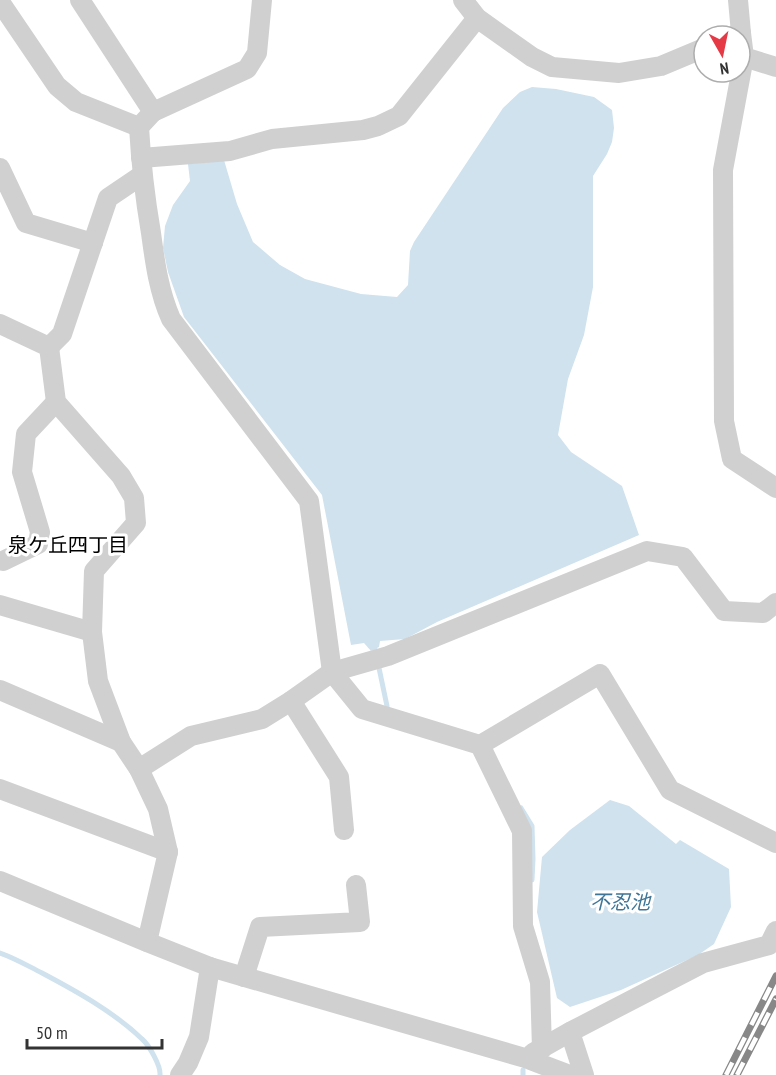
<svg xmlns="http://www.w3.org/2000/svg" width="776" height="1075" font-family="'PT Sans Narrow','Noto Sans JP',sans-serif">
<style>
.water{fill:#cfe2ee}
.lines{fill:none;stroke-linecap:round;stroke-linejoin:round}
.stream{stroke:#cfe2ee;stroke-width:5}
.street{stroke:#d0d0d0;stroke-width:20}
.rail-casing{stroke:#888;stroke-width:7}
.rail{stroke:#fff;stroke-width:4.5;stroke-dasharray:14;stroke-linecap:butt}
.labels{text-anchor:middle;stroke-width:6;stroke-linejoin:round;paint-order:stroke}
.neighbourhood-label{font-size:20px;fill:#000;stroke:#fff}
.water-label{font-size:20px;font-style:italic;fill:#3f7597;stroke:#fff}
</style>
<rect width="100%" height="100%" fill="#fff"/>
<!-- water -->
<g class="water">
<polygon points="532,87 556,89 594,97 612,110 614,128 612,142 607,154 593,176 593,287 584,335 568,379 558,435 571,452 622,486 639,535 437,622 405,639 380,641 379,647 371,651 364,643 351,645 322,495 184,317 168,272 163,248 165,226 173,205 190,181 188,164 224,160 237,204 253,242 280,265 305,279 361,294 397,297 408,285 410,251 414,242 503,108 520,92"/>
<polygon points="610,800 629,806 676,844 680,840 729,869 731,907 714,944 698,955 621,990 570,1007 557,998 537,912 542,857 570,830"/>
</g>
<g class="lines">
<!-- stream -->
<g class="stream">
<polyline points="375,649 387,706"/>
<polyline points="521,808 532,826 533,859 532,880"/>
<path d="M0,953C15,958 28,966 42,973C76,991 114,1012 142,1039C149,1045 161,1066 160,1075"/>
<polyline points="523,1070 523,1075"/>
</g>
<!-- street -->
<g class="street">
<polyline points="80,0 153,112"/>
<polyline points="463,0 477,18 532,57 552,67 619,73 661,66 704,48"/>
<polyline points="738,0 741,33"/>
<polyline points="0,2 57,86 76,102 139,127 153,112 247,69 257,53 262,0"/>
<polyline points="732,36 741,33 744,57 776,67"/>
<polyline points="744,57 723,170 724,421 732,459 776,488"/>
<path d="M139,127C141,163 145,198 151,233C155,263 159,292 171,319L309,501L332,672L362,709L480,745L522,831L523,926L540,982L542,1049"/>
<polyline points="141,158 230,151 272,139 363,130 378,126 399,116 477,18"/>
<polyline points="0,168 26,223 93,243"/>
<polyline points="0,324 49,347 56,402 121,476 134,498 136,523 94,571 92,632 98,681 121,742 139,769 158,809 168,852 147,942"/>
<polyline points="49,347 62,334 108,198 142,175"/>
<polyline points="3,561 38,544 40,532 22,472 26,434 56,402"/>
<polyline points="0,605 92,632"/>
<polyline points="0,690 121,742"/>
<polyline points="291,701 339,777 344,830"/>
<polyline points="480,745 600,674 670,790 776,843"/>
<polyline points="139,769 191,736 262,719 291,701 332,672 388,656 647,551 683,557 724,611 763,613 776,603"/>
<polyline points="0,789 168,852"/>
<polyline points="0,881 147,942 210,967 525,1058 570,1075"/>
<polyline points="244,977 260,927 360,922 356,885"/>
<polyline points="570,1032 584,1075"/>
<polyline points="533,1053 570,1032 703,963 769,945 776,931"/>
<polyline points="180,1075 188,1063 199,1037 210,967"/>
</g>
<defs>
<g id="rail">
<polyline points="726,1075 776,976"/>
<polyline points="737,1075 776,999"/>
</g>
</defs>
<!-- rail casing -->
<use href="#rail" class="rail-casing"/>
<!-- rail -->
<use href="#rail" class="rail"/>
</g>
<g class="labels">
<!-- neighbourhood labels -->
<g class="neighbourhood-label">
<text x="68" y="552">泉ケ丘四丁目</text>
</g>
<!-- water labels -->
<g class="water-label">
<text x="620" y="909">不忍池</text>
</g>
</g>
<!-- north arrow -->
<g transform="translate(722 54) rotate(171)"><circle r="28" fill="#ffffff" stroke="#adadad" stroke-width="1.5"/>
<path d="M0-4.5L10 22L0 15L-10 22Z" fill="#e63946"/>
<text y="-9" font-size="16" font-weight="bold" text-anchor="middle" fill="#333333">N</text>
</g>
<!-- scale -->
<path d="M27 1039v9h135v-9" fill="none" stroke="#333333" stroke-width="3"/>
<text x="36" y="1039" font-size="18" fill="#333333" stroke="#ffffff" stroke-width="4.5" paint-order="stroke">50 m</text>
</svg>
